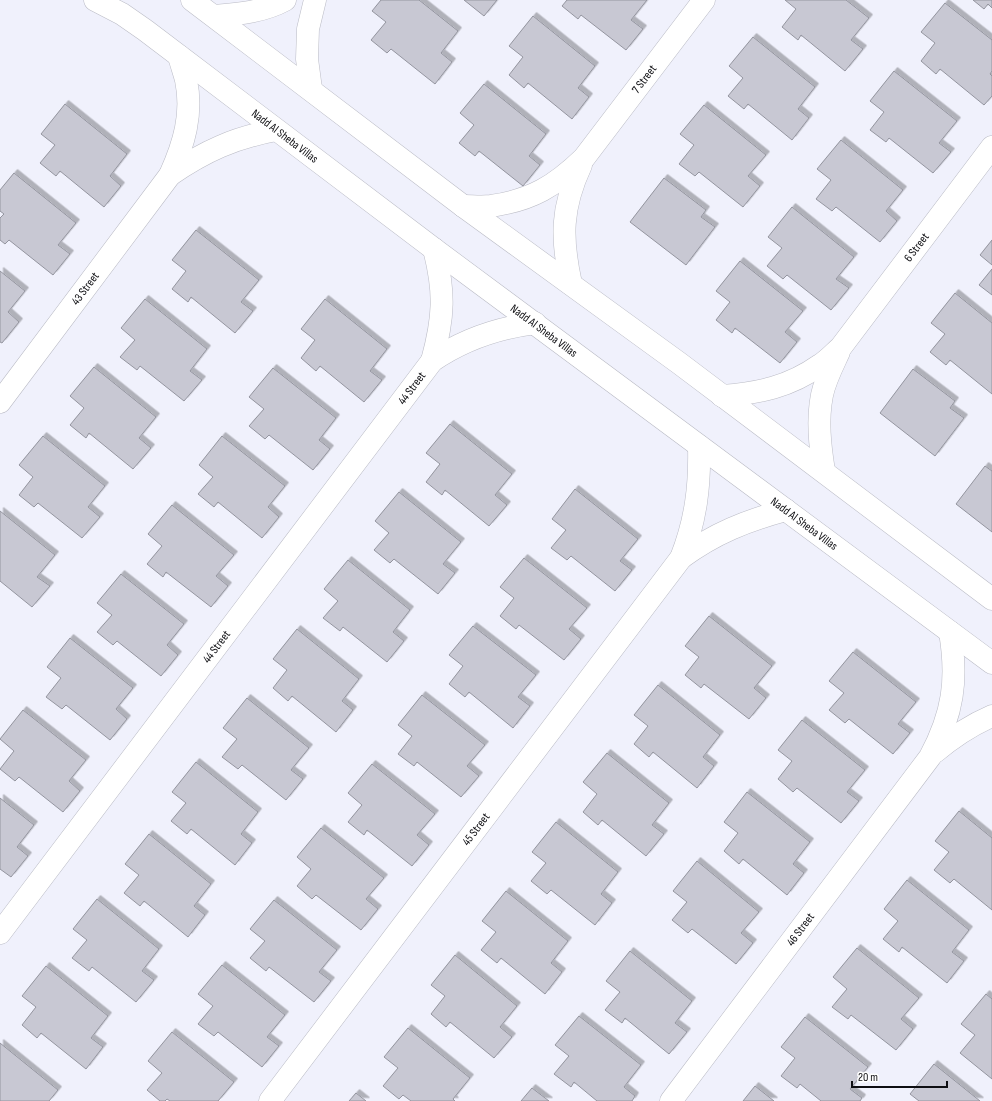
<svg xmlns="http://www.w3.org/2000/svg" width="992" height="1101" font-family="'Sofia Sans Condensed',sans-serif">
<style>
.building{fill:#c8c8d3;stroke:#94959f;filter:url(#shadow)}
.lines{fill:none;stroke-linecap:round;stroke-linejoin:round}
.minor-casing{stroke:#babbc5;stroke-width:23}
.minor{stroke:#fff;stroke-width:22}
.labels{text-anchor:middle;stroke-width:3.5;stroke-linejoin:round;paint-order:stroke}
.street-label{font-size:12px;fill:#0e0e12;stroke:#fff}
</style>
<defs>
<filter id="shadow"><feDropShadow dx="3.5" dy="-3.5" stdDeviation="0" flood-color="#0004"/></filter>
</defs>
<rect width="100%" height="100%" fill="#f0f1fc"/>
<!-- building -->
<g class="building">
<polygon points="381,0 419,0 458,31 441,53 452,62 435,84 391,49 387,53 371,40 386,22 372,11"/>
<polygon points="464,0 497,0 484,16"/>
<polygon points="567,0 647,0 631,20 643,29 626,50 581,15 578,19 562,6"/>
<polygon points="785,0 846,0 869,18 851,40 863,49 845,71 801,35 798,40 782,27 796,9"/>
<polygon points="973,0 992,0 992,8 988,4 984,9"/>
<polygon points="945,3 992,40 992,71 990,74 992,76 992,96 984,105 940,69 936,74 921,61 935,43 921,32"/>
<polygon points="533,16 595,66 578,88 589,97 572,119 528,83 524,88 509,75 523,57 509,46"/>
<polygon points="753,37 815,87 798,109 809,118 792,140 748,104 744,109 728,96 743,78 729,66"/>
<polygon points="894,71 957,121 939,143 951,152 933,173 889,138 886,142 870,130 884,112 870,101"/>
<polygon points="484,84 546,134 529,156 540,165 523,186 479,151 475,156 459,143 474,125 460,113"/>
<polygon points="65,104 127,154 110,176 121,186 104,207 60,171 56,176 40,163 55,145 41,134"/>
<polygon points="704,105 766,155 748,176 760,186 743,207 699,172 695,176 679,164 694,145 680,134"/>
<polygon points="841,140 903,190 886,211 897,221 880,242 836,207 832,211 816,199 831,180 817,169"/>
<polygon points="14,173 76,223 58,245 70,254 53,275 9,240 5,244 0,240 0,218 4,214 0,211 0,190"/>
<polygon points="664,178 706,210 701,217 715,227 686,265 630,222"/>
<polygon points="792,207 854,257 836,279 849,288 831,310 787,275 783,279 767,266 782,248 768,237"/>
<polygon points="196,230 259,280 241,302 253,311 235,333 191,297 188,302 172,289 186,271 172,260"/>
<polygon points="992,240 992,265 980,255"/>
<polygon points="740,261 803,311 785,332 797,342 780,363 735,328 732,333 716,320 730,302 716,291"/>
<polygon points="992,269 992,295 979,285"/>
<polygon points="0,271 25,291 8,312 19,322 2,343 0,342"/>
<polygon points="955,293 992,323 992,394 950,360 946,365 930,352 945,334 931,323"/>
<polygon points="145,299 207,349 190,371 202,380 184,401 140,366 137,370 120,357 135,340 121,328"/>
<polygon points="325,299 387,349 370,371 382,380 364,402 320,366 316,371 301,358 315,340 301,329"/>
<polygon points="94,367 156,417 139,438 151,448 133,469 89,433 86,438 70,425 84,408 70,396"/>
<polygon points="273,368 336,418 319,440 330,449 313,470 269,435 265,439 249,426 264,409 249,397"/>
<polygon points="913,369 955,401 950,408 964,418 935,456 880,413"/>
<polygon points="450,424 512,474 495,495 507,505 489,526 445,490 442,495 426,482 440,464 426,453"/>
<polygon points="43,436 105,486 88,507 100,517 82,538 38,503 34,507 19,495 33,477 19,465"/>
<polygon points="222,436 285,486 268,507 279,517 262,538 218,502 214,507 198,494 213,477 199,465"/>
<polygon points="985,466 992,471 992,532 956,504"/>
<polygon points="575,489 638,539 620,561 632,570 615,591 571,556 567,560 551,548 566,530 552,519"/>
<polygon points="399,492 461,542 443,564 455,573 438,594 394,559 390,563 374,550 389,533 375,521"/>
<polygon points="172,505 234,555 216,576 228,586 211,607 166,572 163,577 147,564 162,546 148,534"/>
<polygon points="0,511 55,555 37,577 50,586 32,607 0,581"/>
<polygon points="524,558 587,608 569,629 581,639 564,660 519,625 516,629 500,616 514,598 500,587"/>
<polygon points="348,560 410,610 393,632 404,641 387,662 343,627 340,631 323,618 338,601 324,589"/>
<polygon points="121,574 184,624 167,645 178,655 161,676 117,641 113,645 97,632 112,615 97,603"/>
<polygon points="709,616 772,666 754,688 766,698 749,719 704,684 701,688 685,675 699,657 685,646"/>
<polygon points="473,626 536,675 518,697 530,706 513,728 469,692 465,697 449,684 463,666 449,655"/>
<polygon points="297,629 359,679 342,701 353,710 336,732 292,696 288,701 273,688 287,670 273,659"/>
<polygon points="70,638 133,688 116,709 127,719 110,740 66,705 62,709 46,697 61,678 47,667"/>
<polygon points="853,652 916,702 898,724 910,733 893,754 849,719 845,723 829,710 844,693 829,681"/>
<polygon points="658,685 720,735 703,757 714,766 697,788 653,752 649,757 634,744 648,726 634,715"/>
<polygon points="422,695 485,745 467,766 479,776 461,797 417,762 414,766 398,754 412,736 398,725"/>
<polygon points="247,698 309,748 291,770 303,779 286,800 242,765 238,769 222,757 237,739 223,728"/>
<polygon points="23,710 86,760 69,781 80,791 63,812 19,777 15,781 0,769 14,751 0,739"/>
<polygon points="802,720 865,770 847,792 859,801 841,823 797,788 793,792 778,779 792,761 778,750"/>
<polygon points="607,753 669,803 652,825 664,834 646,856 602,820 598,825 583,812 597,794 583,782"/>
<polygon points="196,762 258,812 241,834 252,843 235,865 191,829 187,834 171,821 186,803 172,792"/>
<polygon points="372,764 435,814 417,835 429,845 412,866 367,830 364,835 348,822 362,805 348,793"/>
<polygon points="747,792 810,842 793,864 804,873 787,895 743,859 739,864 724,851 738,833 724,822"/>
<polygon points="0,798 34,825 17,847 28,856 11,877 0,869"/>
<polygon points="959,811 992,838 992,910 954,879 950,883 934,870 949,852 935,841"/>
<polygon points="556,822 618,872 601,894 612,903 595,925 551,890 547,894 531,881 546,863 532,852"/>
<polygon points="321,828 384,878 366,899 378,909 361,930 316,895 312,899 297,886 311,869 297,857"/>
<polygon points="149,834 211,884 194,906 205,915 188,937 144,901 140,906 124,893 139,875 125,864"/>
<polygon points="697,861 759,912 741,933 753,943 736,964 692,929 688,933 672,920 687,902 673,891"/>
<polygon points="907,880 969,930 952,952 964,961 947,983 902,947 899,952 883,939 898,921 884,909"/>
<polygon points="506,891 568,941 551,963 562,972 545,994 501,958 497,963 481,950 496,932 482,921"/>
<polygon points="97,899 159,949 142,971 154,980 136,1002 92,967 89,971 72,958 87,940 73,929"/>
<polygon points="274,900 337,950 319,972 331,981 314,1002 269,967 266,971 250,958 265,941 250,929"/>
<polygon points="857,948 919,998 901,1019 913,1029 896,1050 851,1015 848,1019 832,1007 847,989 833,977"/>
<polygon points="630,951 692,1001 675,1023 687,1032 669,1054 625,1018 622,1023 605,1010 620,992 606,981"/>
<polygon points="455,955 517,1006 500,1027 512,1037 494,1058 450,1022 446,1027 431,1014 445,996 431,985"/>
<polygon points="222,965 285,1015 267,1037 279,1046 262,1067 218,1032 214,1036 198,1024 213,1006 198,994"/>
<polygon points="46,966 108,1016 91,1038 103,1047 86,1069 41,1033 37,1038 22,1025 36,1007 22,996"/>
<polygon points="986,994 992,999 992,1079 960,1053 975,1035 961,1024"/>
<polygon points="579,1016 641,1065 624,1087 635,1096 632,1101 597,1101 574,1082 571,1087 554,1074 569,1056 555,1045"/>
<polygon points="805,1017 868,1067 850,1089 862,1098 860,1101 821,1101 800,1084 797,1088 781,1076 795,1058 781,1047"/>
<polygon points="408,1028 470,1078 453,1099 455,1101 411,1101 403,1095 399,1099 383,1086 398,1068 384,1057"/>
<polygon points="172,1032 234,1082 218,1101 170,1101 167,1099 165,1101 160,1101 147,1090 162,1073 148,1061"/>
<polygon points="0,1043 58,1090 49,1101 0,1101"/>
<polygon points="934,1064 980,1101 919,1101 910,1094"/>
<polygon points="755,1086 774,1101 743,1101"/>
<polygon points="532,1088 549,1101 521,1101"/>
<polygon points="356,1093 366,1101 349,1101"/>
</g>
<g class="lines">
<defs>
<g id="minor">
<path id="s1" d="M95,0L122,14L145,30L434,249L992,663"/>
<polyline points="192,0 463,206 679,363 992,599"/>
<path d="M214,16C239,14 263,12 285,0"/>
<polyline points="311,89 307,59 308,29 315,0"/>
<path d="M170,175C205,151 234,138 276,130"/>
<path id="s2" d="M463,206C472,206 482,207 491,206C532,200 555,186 584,158L704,0"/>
<path d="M571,284C561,238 561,208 581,165"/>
<path d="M432,361C444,317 445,292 434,249"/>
<path id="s3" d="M722,396C759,393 789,387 820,365C828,360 834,353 841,347L992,147"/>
<path id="s4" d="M0,402L170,175C184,144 193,114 186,80C184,72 181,64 179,56"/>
<path d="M824,471C820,446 817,420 822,395C825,380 833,365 839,352"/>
<path d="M681,558C715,533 746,521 786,510"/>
<path d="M935,752C953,737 971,725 992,716"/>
<path id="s5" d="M0,933L432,361C464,339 497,328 535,323"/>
<path id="s6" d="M270,1101L681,558C696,520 700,486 699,446"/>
<path id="s7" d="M671,1101L930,757C953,714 958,680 950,632"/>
</g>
</defs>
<!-- minor casing -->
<use href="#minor" class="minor-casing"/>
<!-- minor -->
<use href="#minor" class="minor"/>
</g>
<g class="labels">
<!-- street labels -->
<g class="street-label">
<text dy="4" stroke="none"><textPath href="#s2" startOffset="234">7 Street</textPath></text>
<text dy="4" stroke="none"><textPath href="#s1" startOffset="234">Nadd Al Sheba Villas</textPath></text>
<text dy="4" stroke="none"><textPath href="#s3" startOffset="257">6 Street</textPath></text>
<text dy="4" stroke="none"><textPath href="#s4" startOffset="142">43 Street</textPath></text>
<text dy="4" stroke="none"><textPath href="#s1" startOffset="558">Nadd Al Sheba Villas</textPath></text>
<text dy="4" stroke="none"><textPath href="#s5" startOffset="683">44 Street</textPath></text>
<text dy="4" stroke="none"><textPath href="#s1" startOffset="882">Nadd Al Sheba Villas</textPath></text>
<text dy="4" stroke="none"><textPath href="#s5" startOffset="359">44 Street</textPath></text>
<text dy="4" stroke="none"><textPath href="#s6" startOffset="341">45 Street</textPath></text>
<text dy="4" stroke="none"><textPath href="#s7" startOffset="215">46 Street</textPath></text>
</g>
</g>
<!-- scale -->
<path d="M852 1081v6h95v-6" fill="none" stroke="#0e0e12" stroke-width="2"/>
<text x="858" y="1081" font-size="12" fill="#0e0e12" stroke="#ffffff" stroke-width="3" paint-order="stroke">20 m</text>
</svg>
